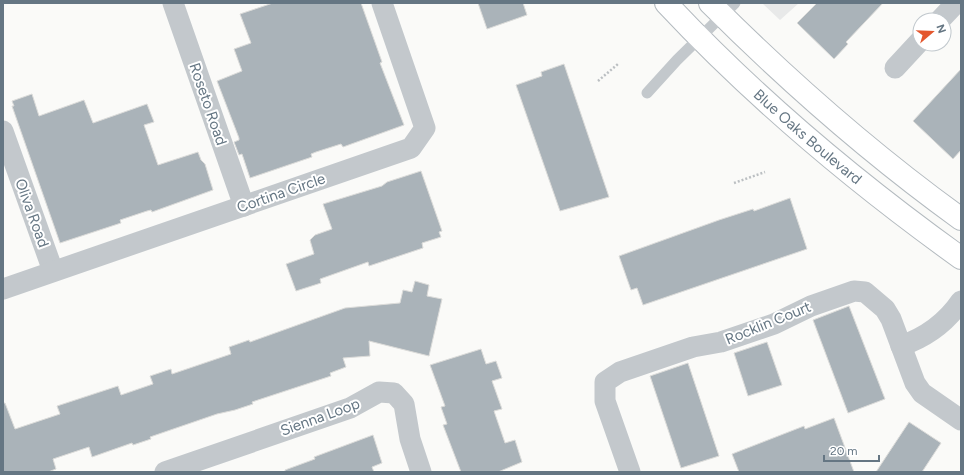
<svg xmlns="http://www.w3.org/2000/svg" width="964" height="475" font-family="Figtree,sans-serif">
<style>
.built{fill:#e8e9e9}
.building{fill:#aab3b9;stroke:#dcdcda}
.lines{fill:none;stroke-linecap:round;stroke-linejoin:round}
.secondary-casing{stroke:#b3babf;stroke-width:24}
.path{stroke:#bbbfc2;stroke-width:2.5;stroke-dasharray:2 2;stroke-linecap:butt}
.service{stroke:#c3c8cc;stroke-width:11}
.minor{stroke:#c3c8cc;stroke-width:21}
.secondary{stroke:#fff;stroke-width:22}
.labels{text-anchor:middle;stroke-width:4;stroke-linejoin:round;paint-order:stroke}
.street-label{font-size:15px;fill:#657683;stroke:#fff}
</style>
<rect width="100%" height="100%" fill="#fafaf8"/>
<!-- built -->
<polygon class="built" points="762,3 799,3 780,20"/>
<!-- building -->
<g class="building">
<polygon points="273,3 361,3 382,62 380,63 404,125 343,147 341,144 316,152 311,154 312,157 250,178 242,154 239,155 234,142 239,140 239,138 217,81 242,71 234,49 251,43 240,14"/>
<polygon points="478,3 523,3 527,15 487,29"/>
<polygon points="817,3 883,3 846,42 848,44 834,59 797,23"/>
<polygon points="564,64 609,197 560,211 516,85 542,76 541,72"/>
<polygon points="961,69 961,150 953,159 913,121"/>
<polygon points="32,94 39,116 84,100 93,123 147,104 154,122 144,125 158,165 198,152 201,160 205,164 213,190 152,212 151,210 147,211 120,220 121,223 60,243 12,106 14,106 12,101"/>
<polygon points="421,171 442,231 439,232 441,237 422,243 423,248 369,266 368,262 320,279 321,283 296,291 286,264 314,254 310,240 315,235 332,229 323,204 382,186 387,182"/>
<polygon points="790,198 807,249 643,305 637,288 631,290 619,256 719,220 753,209 754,211"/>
<polygon points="415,281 429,285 427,296 442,299 429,356 369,341 370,356 343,358 346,367 330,373 331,376 252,402 253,404 235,410 217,414 150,437 151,439 133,445 132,443 92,457 89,447 53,459 56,469 48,472 3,472 3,403 5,403 15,429 60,414 57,406 118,386 121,395 153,384 150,376 171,369 172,374 231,354 229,347 249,340 250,342 345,308 400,303 403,290 412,292"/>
<polygon points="849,306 885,399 848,413 813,320"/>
<polygon points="767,342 782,385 748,396 734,353"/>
<polygon points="481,349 486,364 496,361 502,378 492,381 502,409 494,411 505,443 515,440 522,462 498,472 461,472 443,425 447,424 441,407 445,406 430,365"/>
<polygon points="688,363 719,456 681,468 650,376"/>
<polygon points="834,418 854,472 739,472 732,454 804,426 805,429"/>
<polygon points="909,422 941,443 922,472 876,472"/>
<polygon points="373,435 382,463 372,467 374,472 285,472 285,470 315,459 314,457"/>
</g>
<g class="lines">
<defs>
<g id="secondary">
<path id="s1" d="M666,3C755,98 855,182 961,258"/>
<path d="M710,3C788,81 871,154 961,219"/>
</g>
</defs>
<!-- secondary casing -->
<use href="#secondary" class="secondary-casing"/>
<!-- path -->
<g class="path">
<polyline points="598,81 618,64"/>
<polyline points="734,183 765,172"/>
</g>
<!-- service -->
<polyline class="service" points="647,93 677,60 735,3"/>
<!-- minor -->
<g class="minor">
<polyline points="173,3 244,206"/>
<polyline points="940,20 956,3"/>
<polyline points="895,68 920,41"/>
<polyline points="3,131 53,271"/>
<polyline points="3,289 411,148 425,128 382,3"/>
<path d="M901,346C927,337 946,323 961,301"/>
<polyline points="165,472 350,408 379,392 394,393 404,404 410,439 421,472"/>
<polyline points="630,472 605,401 605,382 620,372 693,347 721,342 774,324 811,306 854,291 865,292 885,309 891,319 915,383 922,393 961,420"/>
</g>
<!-- secondary -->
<use href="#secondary" class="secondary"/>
</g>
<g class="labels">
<!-- street labels -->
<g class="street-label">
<text transform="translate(208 104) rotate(71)" y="5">Roseto Road</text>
<text dy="5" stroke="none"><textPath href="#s1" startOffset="195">Blue Oaks Boulevard</textPath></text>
<text transform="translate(281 193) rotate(-19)" y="5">Cortina Circle</text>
<text transform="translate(32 213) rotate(70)" y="5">Oliva Road</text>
<text transform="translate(768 323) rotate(-22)" y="5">Rocklin Court</text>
<text transform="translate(320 417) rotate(-20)" y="5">Sienna Loop</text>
</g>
</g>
<!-- border -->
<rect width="964" height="475" fill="none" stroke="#657683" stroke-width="8"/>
<!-- north arrow -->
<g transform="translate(932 32) rotate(71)"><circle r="19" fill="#ffffff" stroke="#c1c8cd"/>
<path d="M0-3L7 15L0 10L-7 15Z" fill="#e4572e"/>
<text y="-6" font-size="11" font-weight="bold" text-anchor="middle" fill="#657683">N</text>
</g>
<!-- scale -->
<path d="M824 455v6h55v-6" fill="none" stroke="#657683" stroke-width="2"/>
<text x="830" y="455" font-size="12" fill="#657683" stroke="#ffffff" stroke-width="3" paint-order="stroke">20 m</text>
</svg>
